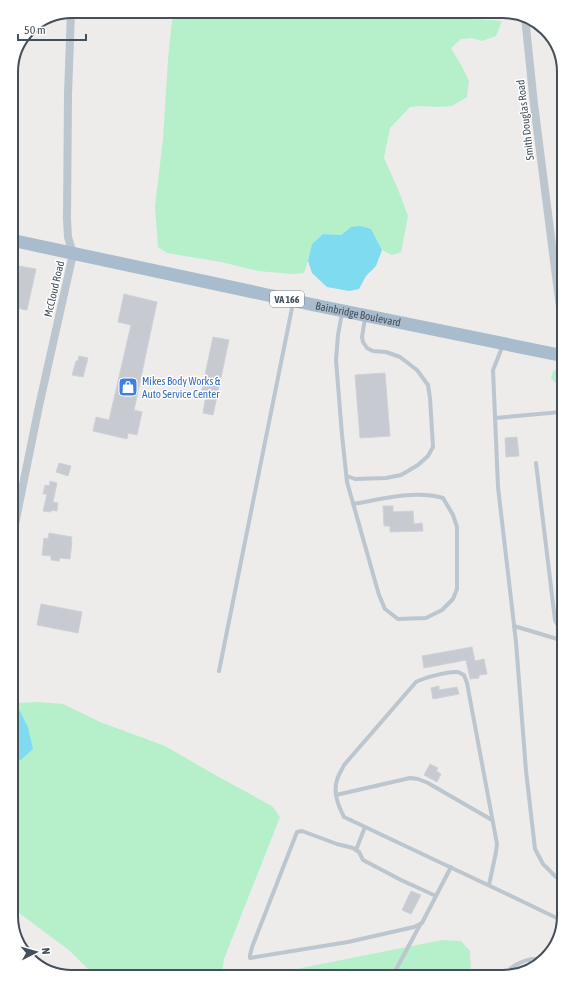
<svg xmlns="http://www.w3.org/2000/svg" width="575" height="988" font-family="'Asap Condensed',sans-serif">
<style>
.green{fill:#b5f0ca}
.water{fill:#7fdcf0}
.building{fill:#c7cad1;stroke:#ced1d8}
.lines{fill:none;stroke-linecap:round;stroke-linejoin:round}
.lane{stroke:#bbc6cf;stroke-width:4}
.street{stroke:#bbc6cf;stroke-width:8}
.primary{stroke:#a8bccd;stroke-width:13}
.labels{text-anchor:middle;stroke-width:3;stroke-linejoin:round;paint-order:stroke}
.shield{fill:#fff;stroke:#7b848b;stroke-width:1}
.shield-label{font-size:10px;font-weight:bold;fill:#434f59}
.street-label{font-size:11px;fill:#434f59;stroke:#fff}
.shop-label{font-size:11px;fill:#366cbe;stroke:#fff;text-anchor:start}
.rim{fill:none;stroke:#434f59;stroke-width:2}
</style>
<rect width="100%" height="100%" fill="#eeebeb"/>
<!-- green -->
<g class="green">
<polygon points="177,11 196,11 238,16 256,16 280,13 309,12 388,18 462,18 502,21 496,36 482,41 472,38 461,39 451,48 461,65 469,81 467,97 452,106 438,107 422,106 410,107 390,128 384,158 398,189 408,216 401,252 392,255 382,250 371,229 351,227 341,235 323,234 312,244 308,261 304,273 292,274 258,271 221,262 167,253 158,247 155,206 163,139 168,59 172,20"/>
<polygon points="559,368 564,369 564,388 558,386 551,378 553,371"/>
<polygon points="38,702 63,704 100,722 165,746 217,776 272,806 280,817 224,959 222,975 224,977 96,977 70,951 11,907 11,762 21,760 28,727 16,703"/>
<polygon points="442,940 461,941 470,951 471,972 470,977 256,977"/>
</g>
<!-- water -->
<g class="water">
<polygon points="360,226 371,229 382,250 376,266 366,276 359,289 349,291 327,287 312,273 308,261 312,244 323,234 341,235 351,227"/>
<polygon points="11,701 16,703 28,727 33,749 21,760 11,762"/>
</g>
<!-- building -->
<g class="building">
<polygon points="19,266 36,269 27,310 11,307 11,302"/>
<polygon points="124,294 157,302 134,410 142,412 137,435 128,433 127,439 93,431 96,417 109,420 131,325 118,322"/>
<polygon points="213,337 229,340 213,415 203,413 206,395 201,394"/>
<polygon points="79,356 88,358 83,377 72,375 76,361 78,361"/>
<polygon points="385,373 390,436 360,438 355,375"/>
<polygon points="517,437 519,456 506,457 505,438"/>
<polygon points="59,463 71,466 68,476 56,472"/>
<polygon points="50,481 57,483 53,502 58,503 57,511 51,510 51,512 43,511 47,494 43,494 45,485 49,486"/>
<polygon points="383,506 393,506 393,512 413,511 414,524 422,523 423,531 390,532 390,526 384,526"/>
<polygon points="49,533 72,537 71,542 72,542 70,559 60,558 59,561 51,560 51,556 42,555 44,538 48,539"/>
<polygon points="41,604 82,612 78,633 37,625"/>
<polygon points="472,647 475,661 484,659 487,674 479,675 479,678 470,679 466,660 424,668 422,656"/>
<polygon points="439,686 439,690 457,687 459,694 433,699 431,688"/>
<polygon points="430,764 438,768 436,771 441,774 437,782 424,775"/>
<polygon points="411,891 421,895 411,914 402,910"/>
</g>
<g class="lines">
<!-- lane -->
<g class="lane">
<path d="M342,313L338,335L336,360L342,435L347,482L379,595L385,609L398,619L426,618L442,610L453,599L457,589V527L453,515L443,498C414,490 382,499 353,504"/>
<polyline points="503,345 493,370 498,487 516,642 526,771 535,849 543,864 556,877 564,879"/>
<polyline points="495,418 561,412"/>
<polyline points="536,463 555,620 564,637"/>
<polyline points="347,476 355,479 386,478 401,475 418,465 428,456 433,447 430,398 428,385 417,370 400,357 386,352 373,351 367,348 363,342 362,337 365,318"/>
<polyline points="514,626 564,641"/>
<polyline points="219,671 293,303"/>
<polyline points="336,795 410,778 418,779 428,783 492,820"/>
<polyline points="356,850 365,827"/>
<path d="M489,885L496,852L497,844L467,683L464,675C462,674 460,673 458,672C449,671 423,678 416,682L344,765C342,770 338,775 337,780C333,793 338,805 344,817L509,895L563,921"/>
<polyline points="436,896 401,880 363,860 359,852 353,848 337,844 302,831 297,832 252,947 250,955 250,958 348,942 414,927 422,923 451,867"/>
<polyline points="392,977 421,923"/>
<path d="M502,977C508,968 524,959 535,959C537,959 539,960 541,961"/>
</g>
<!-- street -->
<g class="street">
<polyline points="525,17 534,104 564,339"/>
<polyline points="11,544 39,406 73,254 68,237 67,219 68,94 71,12"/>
</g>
<!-- primary -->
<path class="primary" id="s1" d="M11,240L319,306L564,356"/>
</g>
<!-- icons -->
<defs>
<symbol id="shop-square" viewBox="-11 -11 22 22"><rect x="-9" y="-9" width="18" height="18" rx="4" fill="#3f7fe0" stroke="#fff"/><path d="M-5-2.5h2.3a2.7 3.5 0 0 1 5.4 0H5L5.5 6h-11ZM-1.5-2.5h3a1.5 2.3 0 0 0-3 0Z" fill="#fff"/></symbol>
</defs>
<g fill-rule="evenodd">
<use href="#shop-square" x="117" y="376" width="22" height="22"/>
</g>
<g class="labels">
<!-- shield labels -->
<rect class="shield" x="270" y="291" width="34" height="16" rx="3"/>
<g class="shield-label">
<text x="287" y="303">VA 166</text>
</g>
<!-- street labels -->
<g class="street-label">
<text transform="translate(525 120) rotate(-97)" y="4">Smith Douglas Road</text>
<text transform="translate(54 289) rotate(-77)" y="4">McCloud Road</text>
<text dy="4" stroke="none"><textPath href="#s1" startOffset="355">Bainbridge Boulevard</textPath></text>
</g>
<!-- shop labels -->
<g class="shop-label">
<text x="142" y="385">Mikes Body Works &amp;<tspan x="142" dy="13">Auto Service Center</tspan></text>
</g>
</g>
<!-- crop -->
<path d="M0 0H575V988H0ZM72 18H503A54 54 0 0 1 557 72V916A54 54 0 0 1 503 970H72A54 54 0 0 1 18 916V72A54 54 0 0 1 72 18Z" fill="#fff" fill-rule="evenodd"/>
<path class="rim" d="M72 18H503A54 54 0 0 1 557 72V916A54 54 0 0 1 503 970H72A54 54 0 0 1 18 916V72A54 54 0 0 1 72 18Z"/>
<!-- north arrow -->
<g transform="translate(36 952) rotate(84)" stroke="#ffffff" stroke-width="3" paint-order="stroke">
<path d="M0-3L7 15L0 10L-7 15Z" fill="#434f59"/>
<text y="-6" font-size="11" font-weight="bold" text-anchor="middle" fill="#434f59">N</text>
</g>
<!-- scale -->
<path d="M18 34v6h68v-6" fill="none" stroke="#434f59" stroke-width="2"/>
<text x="24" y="34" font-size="12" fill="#434f59" stroke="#ffffff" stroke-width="3" paint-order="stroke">50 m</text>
</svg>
